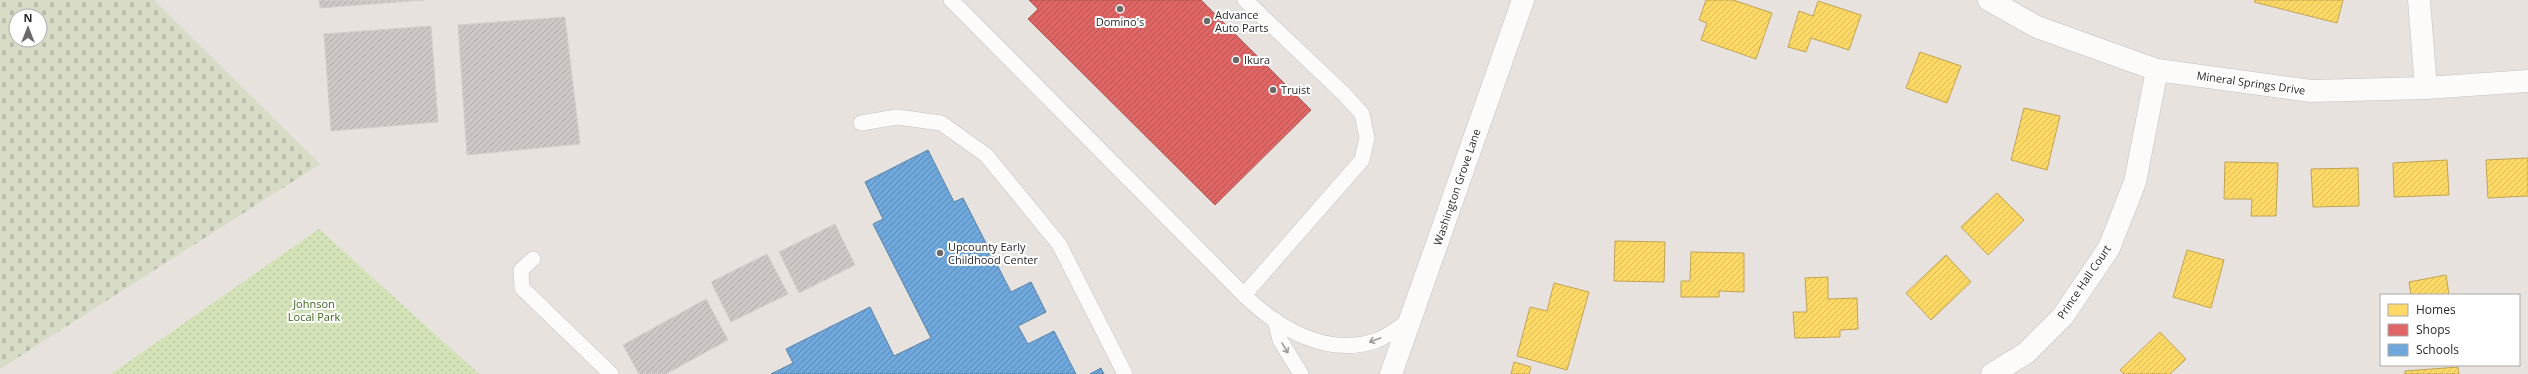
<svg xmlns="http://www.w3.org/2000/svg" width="2528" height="374" font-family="'Open Sans',sans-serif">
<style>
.cemetery{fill:url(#cemetery-stones);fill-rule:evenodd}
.park{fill:url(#park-dots)}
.homes{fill:url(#homes-hatch);stroke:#bfa454}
.shops{fill:url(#shops-hatch);stroke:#a95454}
.schools{fill:url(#schools-hatch);stroke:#5a82a6}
.building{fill:url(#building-hatch);stroke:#d3cecb}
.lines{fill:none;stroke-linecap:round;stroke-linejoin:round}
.service-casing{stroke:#c1bfc0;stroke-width:16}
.minor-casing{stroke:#c1bfc0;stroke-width:23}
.tertiary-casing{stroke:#c1bfc0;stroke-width:23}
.service{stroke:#fcfbfa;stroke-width:15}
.minor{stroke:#fcfbfa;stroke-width:22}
.tertiary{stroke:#fcfbfa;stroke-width:22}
.oneway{stroke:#9d9c9c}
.poi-dot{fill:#6c6a69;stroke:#fff;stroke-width:1.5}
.labels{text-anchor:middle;stroke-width:4;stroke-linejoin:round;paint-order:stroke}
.poi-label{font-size:11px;fill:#292929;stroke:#fff;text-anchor:start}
.street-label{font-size:11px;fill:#292929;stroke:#fff}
.park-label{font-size:11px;fill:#396619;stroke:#fff}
</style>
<defs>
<pattern id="cemetery-stones" width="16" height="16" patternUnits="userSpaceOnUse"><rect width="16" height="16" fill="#d8dbc6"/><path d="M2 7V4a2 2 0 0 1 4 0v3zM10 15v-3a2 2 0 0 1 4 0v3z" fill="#b9bcaa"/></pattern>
<pattern id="park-dots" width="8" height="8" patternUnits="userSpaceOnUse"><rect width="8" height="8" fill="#d3e3b7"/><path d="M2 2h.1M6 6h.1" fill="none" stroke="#b5c39d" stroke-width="1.8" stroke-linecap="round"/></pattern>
<pattern id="homes-hatch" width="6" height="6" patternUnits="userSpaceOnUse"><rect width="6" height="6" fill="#ffd966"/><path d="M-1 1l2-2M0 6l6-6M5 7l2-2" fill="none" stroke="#dbba58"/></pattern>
<pattern id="shops-hatch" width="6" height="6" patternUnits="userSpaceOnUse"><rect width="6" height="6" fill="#e06666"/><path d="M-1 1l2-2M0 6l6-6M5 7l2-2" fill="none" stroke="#b65454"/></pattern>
<pattern id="schools-hatch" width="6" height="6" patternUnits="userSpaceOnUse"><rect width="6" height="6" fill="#6fa8dc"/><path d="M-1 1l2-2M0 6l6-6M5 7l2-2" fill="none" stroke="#5b89b2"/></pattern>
<pattern id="building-hatch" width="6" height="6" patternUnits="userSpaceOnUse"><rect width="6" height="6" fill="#cdc8c6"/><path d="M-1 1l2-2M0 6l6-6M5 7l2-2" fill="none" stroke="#b0acaa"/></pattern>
</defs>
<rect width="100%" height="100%" fill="#e8e2df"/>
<!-- cemetery -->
<path class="cemetery" d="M0,0H154L320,164L0,369ZM16,16H40V40H16Z"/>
<!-- park -->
<polygon class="park" points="319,229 479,374 111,374"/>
<!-- homes -->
<g class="homes">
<polygon points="1706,0 1733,0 1772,13 1756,59 1701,40 1707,23 1699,20"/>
<polygon points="2255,0 2343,0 2337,23 2254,2"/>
<polygon points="1818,1 1861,15 1849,50 1811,38 1806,52 1788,47 1799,11 1813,16"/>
<polygon points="1920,52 1961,66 1947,103 1906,88"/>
<polygon points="2024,108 2060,116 2047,170 2011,160"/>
<polygon points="2528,158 2528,196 2488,198 2486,160"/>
<polygon points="2447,160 2449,195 2394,197 2393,163"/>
<polygon points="2225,162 2278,163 2276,216 2251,216 2252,199 2224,199"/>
<polygon points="2358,168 2359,206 2313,207 2311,169"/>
<polygon points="1997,193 2024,220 1988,255 1961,227"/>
<polygon points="1615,241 1665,242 1664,282 1614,281"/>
<polygon points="2187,250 2224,260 2211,308 2173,297"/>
<polygon points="1691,252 1744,253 1744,292 1719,291 1719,297 1681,297 1681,281 1690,281"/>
<polygon points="1946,255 1971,282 1931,320 1906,293"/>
<polygon points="2446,275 2449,295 2411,295 2409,282"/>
<polygon points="1828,277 1828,299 1857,298 1858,329 1840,330 1840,337 1795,338 1793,312 1807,312 1805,278"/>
<polygon points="1554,283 1589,292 1567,370 1517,356 1530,307 1547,311"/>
<polygon points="2160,332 2186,359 2170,374 2124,374 2120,370"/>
<polygon points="1514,362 1531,367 1529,374 1511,374"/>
<polygon points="2458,367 2459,374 2405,374 2405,371"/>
</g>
<!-- shops -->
<polygon class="shops" points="1029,0 1201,0 1311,110 1215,205 1028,19 1038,9"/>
<!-- schools -->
<g class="schools">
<polygon points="928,150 954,202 963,198 1011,292 1031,282 1046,312 1018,326 1028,344 1054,331 1076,374 771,374 793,363 786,349 870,307 894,356 931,338 873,224 883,219 865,182"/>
<polygon points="1101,368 1104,374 1090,374"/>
</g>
<!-- building -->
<g class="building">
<polygon points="319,0 424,0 320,8"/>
<polygon points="565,17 580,144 467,155 458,25"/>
<polygon points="431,26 438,122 331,131 324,34"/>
<polygon points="835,224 855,265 799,293 779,252"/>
<polygon points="767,254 788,294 731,322 711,282"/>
<polygon points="706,299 728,340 666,374 639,374 623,345"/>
</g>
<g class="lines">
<defs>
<g id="service">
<path d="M951,0L1244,295C1278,328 1326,357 1375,341C1387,337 1399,327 1409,321"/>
<polyline points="861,123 897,117 941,123 986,155 1059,244 1125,374"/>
<polyline points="533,259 521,270 522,288 611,374"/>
<polyline points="1244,295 1362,160 1367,138 1362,114 1344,94 1245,0"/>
<polyline points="1275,320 1280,340 1301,374"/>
</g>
<g id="minor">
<polyline points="1989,0 2037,27 2157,70 2311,91 2426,88 2528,81"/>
<polyline points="2419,0 2426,88"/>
<polyline points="1992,374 2026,353 2063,316 2109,248 2135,182 2157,70"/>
</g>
<polyline id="tertiary" points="1391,374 1523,0"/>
</defs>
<!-- service casing -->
<use href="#service" class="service-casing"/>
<!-- minor casing -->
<use href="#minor" class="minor-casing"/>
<!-- tertiary casing -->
<use href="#tertiary" class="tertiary-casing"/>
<!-- service -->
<use href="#service" class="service"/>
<!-- minor -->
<use href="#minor" class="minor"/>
<!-- tertiary -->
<use href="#tertiary" class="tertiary"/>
</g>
<!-- one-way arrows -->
<defs><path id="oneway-shaft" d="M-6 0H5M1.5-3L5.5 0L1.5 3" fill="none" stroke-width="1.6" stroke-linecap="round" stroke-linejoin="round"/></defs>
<g class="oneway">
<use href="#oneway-shaft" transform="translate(1375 340) rotate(160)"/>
<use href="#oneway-shaft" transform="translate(1285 348) rotate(59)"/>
</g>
<!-- markers -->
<g class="poi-dot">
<circle cx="1120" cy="9" r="4"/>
<circle cx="1207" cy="21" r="4"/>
<circle cx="1236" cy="60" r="4"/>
<circle cx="1273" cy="90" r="4"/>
<circle cx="940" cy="253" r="4"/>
</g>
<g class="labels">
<!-- poi labels -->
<g class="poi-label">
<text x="1215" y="19">Advance<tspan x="1215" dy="13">Auto Parts</tspan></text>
<text x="1120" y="26" text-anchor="middle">Domino's</text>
<text x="1244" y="64">Ikura</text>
<text x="1281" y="94">Truist</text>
<text x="948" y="251">Upcounty Early<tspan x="948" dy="13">Childhood Center</tspan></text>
</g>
<!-- street labels -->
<g class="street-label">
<text transform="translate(2251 83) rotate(8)" y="4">Mineral Springs Drive</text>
<text transform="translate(1457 187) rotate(-71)" y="4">Washington Grove Lane</text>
<text transform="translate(2084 282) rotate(-56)" y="4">Prince Hall Court</text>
</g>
<!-- park labels -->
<g class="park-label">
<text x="314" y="308">Johnson<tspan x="314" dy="13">Local Park</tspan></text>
</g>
</g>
<!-- legend -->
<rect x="2380" y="294" width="140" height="72" fill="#ffffff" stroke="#a9a9a9"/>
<rect x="2388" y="304" width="20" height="12" fill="#ffd966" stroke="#a9a9a9"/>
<text x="2416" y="314" font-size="12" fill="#292929">Homes</text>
<rect x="2388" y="324" width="20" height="12" fill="#e06666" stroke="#a9a9a9"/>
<text x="2416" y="334" font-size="12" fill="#292929">Shops</text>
<rect x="2388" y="344" width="20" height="12" fill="#6fa8dc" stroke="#a9a9a9"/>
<text x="2416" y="354" font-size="12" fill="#292929">Schools</text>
<!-- north arrow -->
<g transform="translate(28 28)"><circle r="19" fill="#ffffff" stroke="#a9a9a9"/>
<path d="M0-3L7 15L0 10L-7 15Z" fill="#6c6a69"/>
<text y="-6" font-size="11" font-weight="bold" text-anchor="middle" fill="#292929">N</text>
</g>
</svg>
